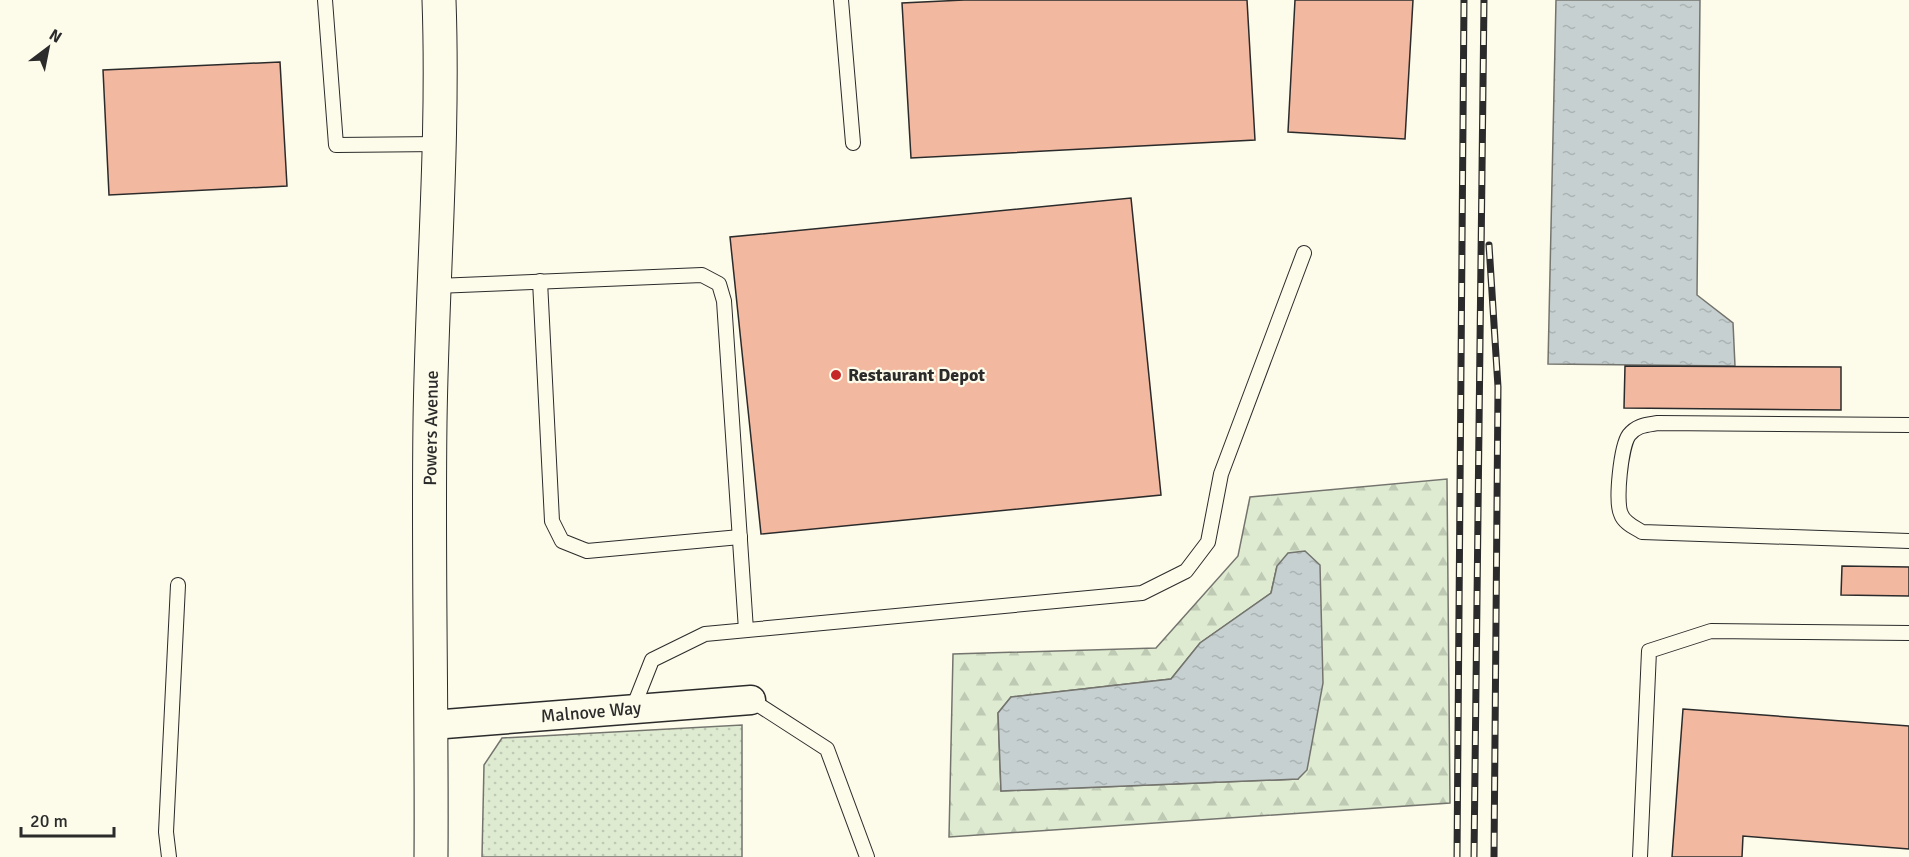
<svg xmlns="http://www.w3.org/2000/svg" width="1909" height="857" font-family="Signika,sans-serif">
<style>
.grass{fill:url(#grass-dots);stroke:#74746e;stroke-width:1.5}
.forest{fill:url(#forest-firs);stroke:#74746e;stroke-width:1.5;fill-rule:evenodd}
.water{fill:url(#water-ripples);stroke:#74746e;stroke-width:1.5}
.building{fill:#f2b8a0;stroke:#2b2b2b;stroke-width:1.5}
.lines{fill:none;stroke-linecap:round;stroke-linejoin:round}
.lane-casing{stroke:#2b2b2b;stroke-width:16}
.street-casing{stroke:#2b2b2b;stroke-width:31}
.secondary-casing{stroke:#2b2b2b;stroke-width:35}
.lane{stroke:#fdfbea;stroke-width:14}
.street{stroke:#fdfbea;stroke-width:28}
.secondary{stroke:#fdfbea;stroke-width:33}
.rail-casing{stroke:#2b2b2b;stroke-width:7}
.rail{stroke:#fdfbea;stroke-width:4.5;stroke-dasharray:14;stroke-linecap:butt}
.poi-dot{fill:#c62828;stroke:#fdfbea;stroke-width:2}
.labels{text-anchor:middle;stroke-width:4.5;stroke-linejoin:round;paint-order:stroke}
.poi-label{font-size:18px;font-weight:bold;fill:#2b2b2b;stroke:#fdfbea;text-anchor:start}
.street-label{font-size:18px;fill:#2b2b2b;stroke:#fdfbea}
</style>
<defs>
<pattern id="grass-dots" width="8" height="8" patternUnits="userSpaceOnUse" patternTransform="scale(1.5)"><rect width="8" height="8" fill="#deebd1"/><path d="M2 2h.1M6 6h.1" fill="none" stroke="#bfcab4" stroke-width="1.8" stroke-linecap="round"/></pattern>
<pattern id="forest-firs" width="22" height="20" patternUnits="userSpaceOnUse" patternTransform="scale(1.5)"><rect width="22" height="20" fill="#deebd1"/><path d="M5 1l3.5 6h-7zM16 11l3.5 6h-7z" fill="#bfcab4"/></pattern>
<pattern id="water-ripples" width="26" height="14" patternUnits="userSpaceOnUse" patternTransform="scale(1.5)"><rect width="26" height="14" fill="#c7d0d0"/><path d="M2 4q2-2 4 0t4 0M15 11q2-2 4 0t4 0" fill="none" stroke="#abb3b3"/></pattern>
</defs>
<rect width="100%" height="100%" fill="#fdfbea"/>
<!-- grass -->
<polygon class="grass" points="742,725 742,857 482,857 484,765 502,738"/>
<!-- forest -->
<path class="forest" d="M1447,479L1450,803L949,837L953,654L1156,648L1238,556L1250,497ZM1277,566L1298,779L1001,791L998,713L1011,697L1171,679L1200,643L1271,593Z"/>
<!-- water -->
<g class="water">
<polygon points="1556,0 1700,0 1697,295 1733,323 1735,366 1548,364"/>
<polygon points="1305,551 1320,565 1323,683 1307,770 1298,779 1001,791 998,713 1011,697 1171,679 1200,643 1271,593 1277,566 1288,553"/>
</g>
<!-- building -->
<g class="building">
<polygon points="964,0 1247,0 1255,140 911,158 902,3"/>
<polygon points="1295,0 1413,0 1405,139 1288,132"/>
<polygon points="280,62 287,186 109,195 103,70"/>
<polygon points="1131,198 1161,495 761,534 730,237"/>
<polygon points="1625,366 1841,367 1841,410 1624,408"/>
<polygon points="1842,566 1909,567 1909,596 1841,595"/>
<polygon points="1683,709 1909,726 1909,849 1743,836 1742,857 1672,857"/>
</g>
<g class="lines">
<defs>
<g id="lane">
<polyline points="325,0 336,145 439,144"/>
<polyline points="841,0 853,143"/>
<polyline points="540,281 552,521 562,541 587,551 740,537"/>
<polyline points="436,286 702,275 719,284 724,301 746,630"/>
<path d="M1909,425L1658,423C1646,425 1637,425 1629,435C1621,446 1615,502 1621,514C1624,523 1634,527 1642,532L1909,541"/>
<polyline points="751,700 827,749 867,857"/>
<polyline points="633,708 652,660 705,634 1142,593 1186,571 1208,542 1221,474 1304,253"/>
<polyline points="169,857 166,832 178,585"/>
<polyline points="1640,857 1649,651 1711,631 1909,633"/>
</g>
<polyline id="street" points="432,725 751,700"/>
<path id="secondary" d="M431,857C432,712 428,567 430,422C432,281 444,141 439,0"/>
</defs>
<!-- lane casing -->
<use href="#lane" class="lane-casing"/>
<!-- street casing -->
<use href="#street" class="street-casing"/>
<!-- secondary casing -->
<use href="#secondary" class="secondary-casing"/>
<!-- lane -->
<use href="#lane" class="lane"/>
<!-- street -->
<use href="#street" class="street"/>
<!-- secondary -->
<use href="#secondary" class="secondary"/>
<defs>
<g id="rail">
<polyline points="1489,245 1498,387 1494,857"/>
<polyline points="1457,857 1464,0"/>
<polyline points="1474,857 1484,0"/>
</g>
</defs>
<!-- rail casing -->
<use href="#rail" class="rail-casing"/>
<!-- rail -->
<use href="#rail" class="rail"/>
</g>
<!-- markers -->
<circle class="poi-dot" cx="836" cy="375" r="6"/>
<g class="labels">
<!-- poi labels -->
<g class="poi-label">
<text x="848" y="381">Restaurant Depot</text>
</g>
<!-- street labels -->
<g class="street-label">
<text transform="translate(431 428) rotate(-89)" y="6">Powers Avenue</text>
<text transform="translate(591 712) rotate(-5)" y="6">Malnove Way</text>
</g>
</g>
<!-- north arrow -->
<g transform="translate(48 48) rotate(32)" stroke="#fdfbea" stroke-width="4.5" paint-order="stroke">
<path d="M0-4.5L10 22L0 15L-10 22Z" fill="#2b2b2b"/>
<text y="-9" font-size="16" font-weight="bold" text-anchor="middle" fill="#2b2b2b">N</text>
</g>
<!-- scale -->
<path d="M21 827v9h93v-9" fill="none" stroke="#2b2b2b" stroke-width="3"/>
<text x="30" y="827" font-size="18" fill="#2b2b2b" stroke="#fdfbea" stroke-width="4.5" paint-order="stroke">20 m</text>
</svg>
